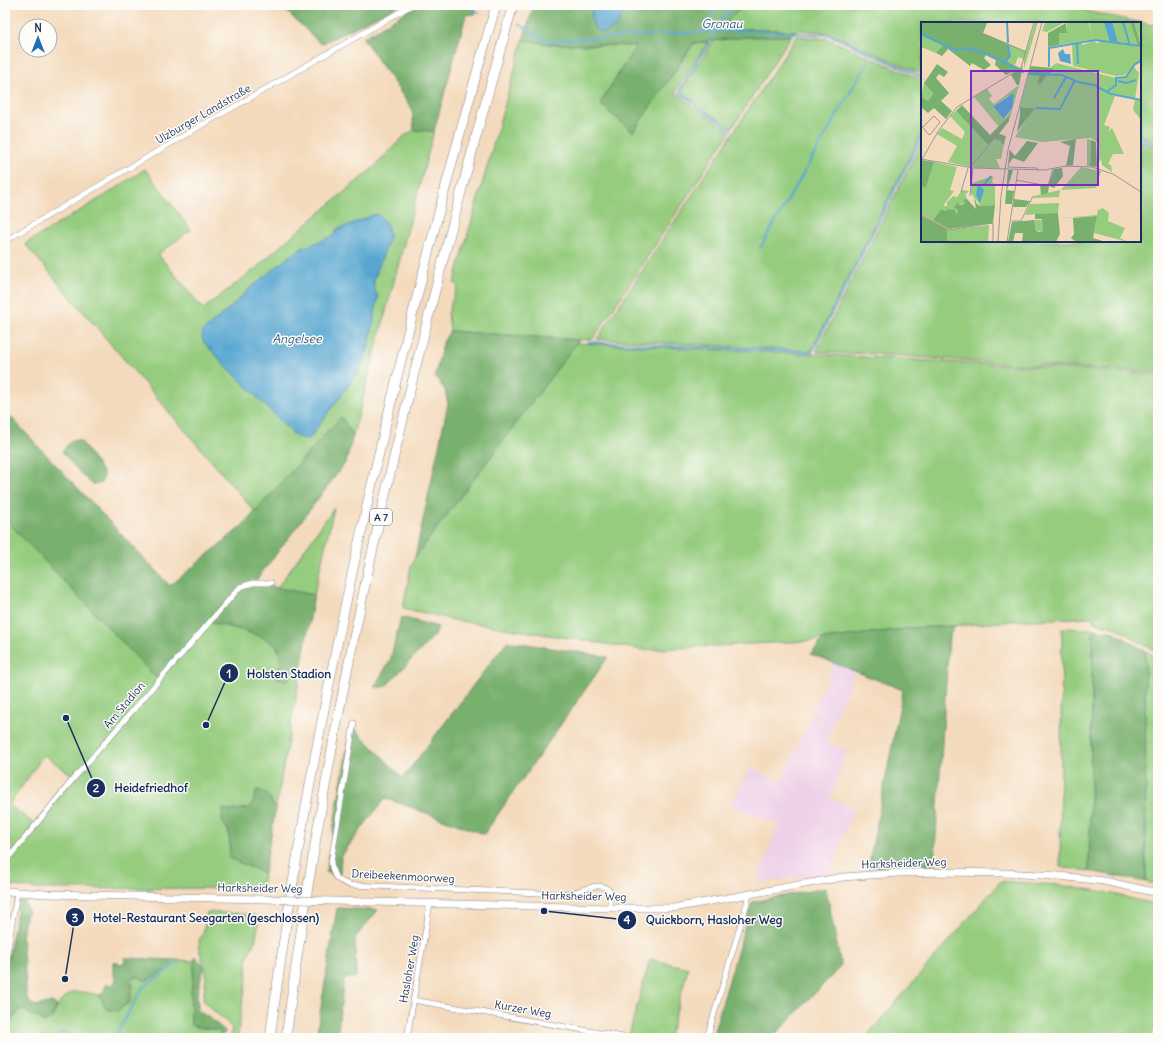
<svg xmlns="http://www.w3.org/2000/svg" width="1163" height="1043" font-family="Delius,sans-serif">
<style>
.built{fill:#eed0e8}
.green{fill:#95cc7e;stroke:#587e6e;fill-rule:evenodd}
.forest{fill:#78b06d;stroke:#4a7066}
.water{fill:#56a6d0;stroke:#386a97}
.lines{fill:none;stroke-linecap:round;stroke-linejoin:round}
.stream{stroke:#56a6d0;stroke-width:2}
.street-casing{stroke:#88848d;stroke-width:6}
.secondary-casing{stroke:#88848d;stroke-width:8}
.highway-casing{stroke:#88848d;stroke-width:10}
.street{stroke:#fff;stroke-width:5}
.secondary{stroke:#fff;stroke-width:7}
.highway{stroke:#fff;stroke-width:9}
.secondary-bridge-casing{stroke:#88848d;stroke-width:8;stroke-linecap:butt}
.secondary-bridge{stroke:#fff;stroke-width:7}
.labels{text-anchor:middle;stroke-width:3;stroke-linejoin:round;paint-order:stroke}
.shield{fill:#fdfcf7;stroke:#5f6c8c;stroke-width:1}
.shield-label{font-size:10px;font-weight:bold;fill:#1b2f5e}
.street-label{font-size:11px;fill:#1b2f5e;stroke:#fdfcf7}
.water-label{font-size:12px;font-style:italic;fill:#305986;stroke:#fdfcf7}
.inset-river{fill:none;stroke:#56a6d0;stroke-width:2}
.inset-road{fill:none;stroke:#9d9696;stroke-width:1}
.view{fill:#7b2cbf;fill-opacity:0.15;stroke:#7b2cbf;stroke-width:2}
.inset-edge{fill:none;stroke:#1b2f5e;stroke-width:2}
.leader{fill:none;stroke:#1b2f5e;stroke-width:1.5}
.callout-dot{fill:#1b2f5e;stroke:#fdfcf7;stroke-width:1.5}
.mark-label{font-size:12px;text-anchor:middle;font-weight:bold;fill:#fff}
.callout-label{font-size:12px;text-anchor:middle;font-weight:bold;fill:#1b2f5e;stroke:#fdfcf7;stroke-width:3;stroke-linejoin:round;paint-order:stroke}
</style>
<rect width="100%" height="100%" fill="#fdfcf7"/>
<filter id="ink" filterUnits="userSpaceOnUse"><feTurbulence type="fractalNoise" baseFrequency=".025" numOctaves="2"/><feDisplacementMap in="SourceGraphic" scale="8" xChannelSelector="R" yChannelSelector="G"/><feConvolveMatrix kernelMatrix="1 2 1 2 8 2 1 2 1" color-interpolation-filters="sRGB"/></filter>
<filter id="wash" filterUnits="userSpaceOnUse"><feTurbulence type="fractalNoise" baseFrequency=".012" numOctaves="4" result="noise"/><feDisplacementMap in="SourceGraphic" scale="16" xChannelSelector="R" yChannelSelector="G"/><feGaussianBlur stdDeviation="0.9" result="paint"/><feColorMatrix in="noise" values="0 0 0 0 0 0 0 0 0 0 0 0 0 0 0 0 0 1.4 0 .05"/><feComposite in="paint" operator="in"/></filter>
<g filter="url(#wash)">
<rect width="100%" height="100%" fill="#f4dabc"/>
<!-- built -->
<polygon class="built" points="834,663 855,671 825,742 847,750 830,799 854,807 830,873 757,883 778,824 730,806 751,768 782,782"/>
<!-- green -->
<g class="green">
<path d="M744,5H1067C1075,9 1082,8 1090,12L1152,25L1158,24V144L1140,135V23H922V74L829,33L801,30L796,31L747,29L716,32Z"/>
<polygon points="791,36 732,128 701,108 699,110 730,132 593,339 579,340 450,331 448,314 452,300 458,287 454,283 523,40 547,44 636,46 600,103 633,131 694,43 708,42 677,89 676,93 695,108 697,105 682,92 682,89 714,40 747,37"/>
<polygon points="797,36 828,39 922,80 922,132 811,351 597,339"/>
<path d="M414,130L434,131L353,435L341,417L255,512L25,244L109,193L145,169L191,230L158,254L203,309L255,269L286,241L374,167L404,136ZM376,214L389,239L374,279V288L378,297L369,345L364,359L359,371L348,386L309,439L203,331L231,307L249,289L302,248L316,244L335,235L336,230Z"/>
<polygon points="1140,140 1158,149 1158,372 1031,365 874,354 817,352 817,349 922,142 922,241 1140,241"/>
<polygon points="576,343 813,354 1158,374 1158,652 1144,645 1117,628 1094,622 1092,617 1012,621 955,626 912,628 807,641 643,650 454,620 403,608 411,566 415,557"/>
<polygon points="334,508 314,595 277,588"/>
<path d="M5,519L13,527L208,622C222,625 272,636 278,648C281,655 279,672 278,679L291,676L293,670L301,669L276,807L273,806L271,799L257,790L254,800L249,808L230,811L223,809L222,821L228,830L230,845V858L264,873L262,888L38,889L5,885ZM44,755L75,777L35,824L9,805Z"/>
<polygon points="1062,628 1093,629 1089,871 1060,867"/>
<polygon points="1145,651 1158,658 1158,885 1146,882"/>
<polygon points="1001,881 1057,885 1100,891 1158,905 1158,1014 1151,1038 865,1038"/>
<path d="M207,912L256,915L259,922L255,941L247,957V978L240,1018L238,1038H230L232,1028C224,1017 211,1011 203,1000L206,976L205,967L200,952L199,940L203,934Z"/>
<polygon points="650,959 688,968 669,1038 645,1038 629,1035"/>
<path d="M175,960L195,961L191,993V1025C201,1028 210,1028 220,1031L221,1038H79L63,1032L55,1038H7L8,1026L20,1009L26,1010L30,1015L52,1018C56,1009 63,993 75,992C82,991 93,994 100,995L106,1009L132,990L133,984L129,982L131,978L137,976L146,981L165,970Z"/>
</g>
<!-- forest -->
<g class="forest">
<polygon points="280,5 399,5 321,44"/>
<polygon points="417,5 477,5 475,14 466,15 434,131 414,130 412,109 363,38"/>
<polygon points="534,5 594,5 591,15 624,11 620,5 744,5 716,32 747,29 796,31 791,36 747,37 694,43 633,132 600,104 636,46 550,44 523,40"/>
<polygon points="450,331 579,340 415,557 448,404 445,390 435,376 443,342"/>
<path d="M5,411L170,586L242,526L341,417L353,435L346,462L254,583L314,595L301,669L293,670L291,676L287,681L278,679C279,672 281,655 278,648C273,636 222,625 209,622L158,680L5,519Z"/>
<path d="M72,440H80L103,473V479L100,484C99,484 94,484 93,484C86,481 67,458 62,451Z"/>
<polygon points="401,617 438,627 435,635 385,687 374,687 390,661"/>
<polygon points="955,626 949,636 934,865 868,868 903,690 811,654 823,639 912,628"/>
<polygon points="1093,629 1114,632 1145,651 1146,882 1089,871"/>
<polygon points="507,641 608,657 484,834 385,798 341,856 340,875 326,872 349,736 355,729 403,778"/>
<path d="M257,790C266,791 270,797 273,806L276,807L264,873L229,858L230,845L229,831L222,821L223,809L230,811L249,808L254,800Z"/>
<polygon points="826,888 841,966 772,1038 712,1038 752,902"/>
<polygon points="19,901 25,902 28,911 24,923 22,938 26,986 26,995 30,1003 36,1006 52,1002 57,1006 52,1018 44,1022 37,1016 30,1015 26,1010 20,1009 8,1026 7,1038 5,1038 5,975"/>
<polygon points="337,908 378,910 355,938 356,978 344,978 337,1038 316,1038"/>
<path d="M195,957L202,963L204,968L197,992L198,1011L210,1018L226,1032L221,1036L220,1031C210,1028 200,1029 191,1025V993Z"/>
<path d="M125,958L175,960L165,970L146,981C140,976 133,974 129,982L133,984L130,1002L117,1011L106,1009L100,995L104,991L106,984L113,985L116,980L113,972V962L122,964L125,962Z"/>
</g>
<!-- water -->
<g class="water">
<polygon points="594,5 620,5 624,11 616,27 604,33 594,28 591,15"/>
<path d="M376,214C385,217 390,230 389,239L374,279V288L378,297L369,345L364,359L359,371L348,386L309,439L296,437L204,343L202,337L203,331L231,307L249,289L296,251L335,235L336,230Z"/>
<polygon points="63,1032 79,1038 55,1038"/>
</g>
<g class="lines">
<!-- stream -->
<g class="stream">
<polyline points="468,5 479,13"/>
<polyline points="519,24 546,41 716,31 755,31 830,35 922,77"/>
<polyline points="709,31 737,5"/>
<polyline points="709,31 712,16 712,5"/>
<polyline points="696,105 680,93 680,90 716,31"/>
<polyline points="701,109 731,130"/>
<polyline points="1140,137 1158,147"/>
<polyline points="760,248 869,60"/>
<polyline points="588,342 812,352 922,136"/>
<polyline points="114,1038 143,987 166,972 179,961"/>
</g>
</g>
</g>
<g filter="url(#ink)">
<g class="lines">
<defs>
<g id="street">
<polyline points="5,241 202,125 257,94 412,5"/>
<path d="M354,723L331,862C333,877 336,880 350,885L562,894C566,893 570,893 574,892C586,890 599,880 610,891V908"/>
<polyline points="5,862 75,777 240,587 253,583 271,583"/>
<polyline points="5,965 17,893"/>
<polyline points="413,1000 629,1038"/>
<polyline points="407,1038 430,904"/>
<polyline points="707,1038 747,903 748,895"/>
</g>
<g id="secondary">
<polyline points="5,891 46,894 265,899"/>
<polyline points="332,901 610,908 673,908 843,877 899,873 950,872 1003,873 1059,876 1104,881 1158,893"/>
</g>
<g id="highway">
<path d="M270,1038C293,860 327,684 366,510C404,340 448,172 496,5"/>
<path d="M286,1038C331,688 416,344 513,5"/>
</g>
</defs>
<!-- street casing -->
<use href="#street" class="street-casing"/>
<!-- secondary casing -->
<use href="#secondary" class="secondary-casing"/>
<!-- highway casing -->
<use href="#highway" class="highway-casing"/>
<!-- street -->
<use href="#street" class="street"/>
<!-- secondary -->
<use href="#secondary" class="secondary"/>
<!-- highway -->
<use href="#highway" class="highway"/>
<defs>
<polyline id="secondary-bridge" points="265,899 332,901"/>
</defs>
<!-- secondary-bridge casing -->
<use href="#secondary-bridge" class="secondary-bridge-casing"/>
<!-- secondary-bridge -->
<use href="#secondary-bridge" class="secondary-bridge"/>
</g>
</g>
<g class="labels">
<!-- shield labels -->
<rect class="shield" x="370" y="509" width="22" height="16" rx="3"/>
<g class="shield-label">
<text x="381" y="521">A 7</text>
</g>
<!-- street labels -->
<g class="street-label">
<text transform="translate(203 114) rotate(-30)" y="4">Ulzburger Landstraße</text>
<text transform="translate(124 705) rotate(-50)" y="4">Am Stadion</text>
<text transform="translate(904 863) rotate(-2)" y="4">Harksheider Weg</text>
<text transform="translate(403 876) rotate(3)" y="4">Dreibeekenmoorweg</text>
<text transform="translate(260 888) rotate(1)" y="4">Harksheider Weg</text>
<text transform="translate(584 896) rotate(1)" y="4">Harksheider Weg</text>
<text transform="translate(409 969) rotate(-80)" y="4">Hasloher Weg</text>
<text transform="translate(523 1009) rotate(10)" y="4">Kurzer Weg</text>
</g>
<!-- water labels -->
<g class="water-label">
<text x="722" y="28">Gronau</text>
<text x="297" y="343">Angelsee</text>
</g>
</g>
<!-- overview -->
<g transform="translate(921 22)">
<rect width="220" height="220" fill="#f4dabc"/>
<path d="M114,0H117L103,47V37L97,35L94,43L84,39L88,22L105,29L104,33ZM124,0H144L126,10L121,9ZM146,0H167L171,14L168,0H209L217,24L205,23L220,24V38L204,53L195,54L152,44L151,22L161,20V23L173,19L177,22L179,19L174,17L138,23V11H146ZM213,0H220V23ZM0,11L22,24L19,29L15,31L0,25ZM135,41L195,56L205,55L213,45L218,51L214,77L190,72L180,67L190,73L194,74L183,103L189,105L187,110L191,106L203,132H192L187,142L190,143L191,150L181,143L180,136L176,145V120L170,116L121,120L94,115L113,86L99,85L107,53H136L129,52L133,48L129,46ZM3,61L12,70L7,79L0,75ZM98,63L89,96L87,95L78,105L53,75L66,67L71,74L68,77L73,82ZM87,74L93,75L90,88L84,97L72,86ZM214,78L220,79V98L212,88ZM35,89L67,123L73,117L80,119L81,123L83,122L80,137H75L79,146H54L27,140L36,124L16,112L21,106L41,117L44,110L29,94ZM166,117L170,118L169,144H166ZM13,140L36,145L29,168L33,169L22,184H26V180L32,174L36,175L41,168L48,169L44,173L46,176L42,183L36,182L33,185L37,189L31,196L29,193L35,189L29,187L24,189L20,187L12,198L0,191V165L5,166ZM160,145L180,149L175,166L140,168ZM72,154L71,161L74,162V183L60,184L49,170L51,161ZM139,168L138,175L112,176L113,174ZM138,181L137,191L104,193L109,182ZM182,186L188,191L187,199L204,206L199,216L207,220L173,211L176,194L139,196L176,193L177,188ZM113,198H121L122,209H115ZM68,203L67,220H0V206L26,208Z" fill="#95cc7e" fill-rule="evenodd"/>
<path d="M0,0L66,1L62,11L88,22L89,32L85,39L99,46L85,53L74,43L75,38L65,33L63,36L70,43L63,48L51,41L49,44L27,27L21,34L15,31L22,24L0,11ZM209,0H213L220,24H217ZM145,1L146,11H138V23L127,25V11ZM16,42L27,50L23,55L18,52L15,56L28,71L20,79L31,89L25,97L13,86L7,91L0,85V75L7,79L12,71L3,61ZM102,44L98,63H96L90,53ZM110,44L131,46L133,48L129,52H137L126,53L119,63L116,60L119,54L107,53ZM41,83L69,113L88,94V99L78,112L85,114L83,122L81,123L80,119L73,117L67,123L35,89ZM99,85L114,86L96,110L99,93ZM155,117L152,143L145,144L149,124L139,120ZM170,118L175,120L176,145L169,144ZM106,119L117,121L103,140L92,136L88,142L89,128L94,134ZM1,138L13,140L5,166L0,165ZM141,146L142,154L133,166L128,164L127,171L120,173L119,163L127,164L133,147ZM87,148H92L86,168L93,169L91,182H84ZM53,175L56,182L60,184L74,183L72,201L28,207L12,198L20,187L24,189L28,187L34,188L35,192L37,189L33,185L37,180L38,183H42L44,180L42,178L46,177L55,187ZM93,177L109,179L105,185H92ZM137,191L139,212L135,220H101L102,211H94L92,220H87L91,200L113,198L115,209L118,210L122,209L121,197H114V192ZM0,193L26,207V220H0ZM176,194L172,216L185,220L154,219L150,216L153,212L152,196Z" fill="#78b06d"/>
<path d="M142,27L144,32H149L150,42L139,39L137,31ZM91,72L93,74L91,86L83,97L72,85ZM57,162L63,168L59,181L55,173Z" fill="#56a6d0"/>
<path class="inset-river" d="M86,0L87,21M184,0L190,20M186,0L192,20M188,0L194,20M190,0L196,21M202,0L209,24M0,12L33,28L44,26L59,29L103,50M156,21L157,42M84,40L89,34L87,23M128,45V26L174,18L220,24M108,52L141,53L157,60L173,63L190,72L220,78M197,59L205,61L215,58M187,69L195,63V56L205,55L214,42L220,39M133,76L145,55M115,86L139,87L154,58M62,164L70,154"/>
<path class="inset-road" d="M49,0L51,7L105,30M0,103L7,112L9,113L19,100L13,94L2,105M89,128L87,145L116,146L117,148M0,137L52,146L124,148L145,144L171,145L192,152L220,170M0,139L18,108L36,85L100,46L113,0M49,146L76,113H80M95,158L127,164L132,147M40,170L47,146M49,174L52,146M0,192L28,208L72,201V220M91,199H100L112,174M77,220L80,174L87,128L121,0M86,220L97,148"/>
<path class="view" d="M50,49H177V163H50Z"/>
<rect width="220" height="220" class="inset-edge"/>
</g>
<!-- callouts -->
<path class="leader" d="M206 725L229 673M66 718L96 788M65 979L75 917M544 911L627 920"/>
<g class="callout-dot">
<circle cx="206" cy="725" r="4"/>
<circle cx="66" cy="718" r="4"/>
<circle cx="65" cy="979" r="4"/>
<circle cx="544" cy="911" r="4"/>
<circle cx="229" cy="673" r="10"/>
<circle cx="96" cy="788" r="10"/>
<circle cx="75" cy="917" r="10"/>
<circle cx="627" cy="920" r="10"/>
</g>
<g class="mark-label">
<text x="229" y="678">1</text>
<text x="96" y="792">2</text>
<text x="75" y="922">3</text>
<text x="627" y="924">4</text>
</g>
<g class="callout-label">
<text x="289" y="678">Holsten Stadion</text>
<text x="151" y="792">Heidefriedhof</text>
<text x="206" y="922">Hotel-Restaurant Seegarten (geschlossen)</text>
<text x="714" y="924">Quickborn, Hasloher Weg</text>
</g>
<!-- margin -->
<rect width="1163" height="1043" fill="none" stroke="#fdfcf7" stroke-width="20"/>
<!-- north arrow -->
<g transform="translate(38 38)"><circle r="19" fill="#fdfcf7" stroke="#a3aaba"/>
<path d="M0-3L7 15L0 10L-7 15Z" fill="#1f6fb2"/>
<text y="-6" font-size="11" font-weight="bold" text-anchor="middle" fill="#1b2f5e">N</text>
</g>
</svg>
